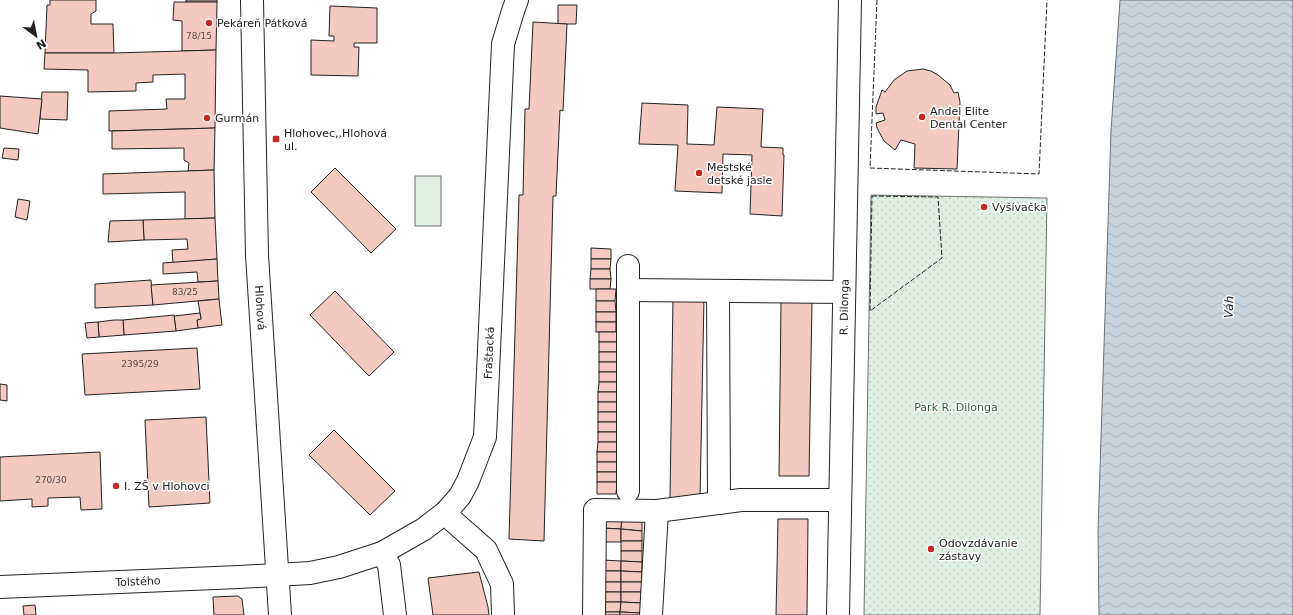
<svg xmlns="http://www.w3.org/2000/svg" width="1293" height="615" font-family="'DejaVu Sans',sans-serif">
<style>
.grass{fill:#e0efe3;stroke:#6f6f6f}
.park{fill:url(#park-dots);stroke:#6f6f6f}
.water{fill:url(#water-waves);stroke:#6f6f6f}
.building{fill:#f3c9c0;stroke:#222}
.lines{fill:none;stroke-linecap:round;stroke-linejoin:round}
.minor-casing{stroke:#222;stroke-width:24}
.major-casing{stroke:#222;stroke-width:24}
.minor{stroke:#fff;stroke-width:22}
.major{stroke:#fff;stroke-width:22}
.fence{stroke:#222;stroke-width:1;stroke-dasharray:5 2;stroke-linecap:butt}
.poi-dot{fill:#c62828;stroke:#fff;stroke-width:1.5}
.labels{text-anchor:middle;stroke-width:3;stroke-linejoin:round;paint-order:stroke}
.number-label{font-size:9px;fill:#564c4a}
.poi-label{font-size:11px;fill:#222;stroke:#fff;text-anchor:start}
.street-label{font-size:11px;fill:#222;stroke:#fff}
.park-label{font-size:11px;fill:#2f5e38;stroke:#fff}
.water-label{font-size:12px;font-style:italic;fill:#222;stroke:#fff}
</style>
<defs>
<pattern id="park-dots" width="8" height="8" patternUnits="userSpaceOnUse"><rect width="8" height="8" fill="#e0efe3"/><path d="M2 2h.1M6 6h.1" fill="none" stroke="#c0cdc2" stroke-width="1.8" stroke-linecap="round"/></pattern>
<pattern id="water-waves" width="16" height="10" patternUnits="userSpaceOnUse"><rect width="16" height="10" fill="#c7d3dd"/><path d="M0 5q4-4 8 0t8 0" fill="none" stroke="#abb5bd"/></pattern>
</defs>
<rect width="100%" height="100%" fill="#fff"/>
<!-- grass -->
<rect class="grass" x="415" y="176" width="26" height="50"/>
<!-- park -->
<polygon class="park" points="871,195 1047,198 1040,615 864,615"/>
<!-- water -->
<polygon class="water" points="1120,0 1293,0 1293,615 1099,615 1098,531 1111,131"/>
<!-- building -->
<g class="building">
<polygon points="50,0 96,0 96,11 91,14 91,24 113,24 114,53 45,53 47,5 50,5"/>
<rect x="186" y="0" width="31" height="2"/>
<polygon points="174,2 217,2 216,50 182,51 182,21 173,20"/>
<polygon points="558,5 577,5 576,24 558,24"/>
<polygon points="330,6 377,8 377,43 354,43 354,47 359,47 358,76 311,75 311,40 334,41 334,36 329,36"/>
<polygon points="533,22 567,24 563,111 560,110 556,196 553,196 544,541 509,539 519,195 523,195 525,109 529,109"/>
<polygon points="216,50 215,128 109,131 109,111 167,109 166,99 185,99 185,74 153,75 153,82 136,83 136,91 88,92 88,70 44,69 45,53 114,53"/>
<polygon points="923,69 931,71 938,75 950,85 954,93 958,92 960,102 957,169 914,168 915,144 901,140 895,150 884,141 877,128 876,123 885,120 883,113 876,114 876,107 882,90 885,92 894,80 907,71"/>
<polygon points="42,92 68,92 67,120 40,119"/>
<polygon points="0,96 42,99 38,134 0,128"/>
<polygon points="642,103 688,105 687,144 714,145 717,107 763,109 761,147 783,148 783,155 784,155 782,216 750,214 752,155 723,154 722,193 675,191 678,145 639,144"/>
<polygon points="215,128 214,170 188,171 189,163 184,160 184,148 112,149 112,131"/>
<polygon points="4,148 19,149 18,160 2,158"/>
<polygon points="335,168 396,229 371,253 311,192"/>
<polygon points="214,170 215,218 185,219 185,192 103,194 103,174"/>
<polygon points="18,199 30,201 27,220 15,217"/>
<polygon points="215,218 217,259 173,263 172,250 188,249 187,239 144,240 143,220"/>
<polygon points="143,220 144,240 108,242 110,221"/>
<polygon points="591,248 611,249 611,259 591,259"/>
<polygon points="217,259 218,281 198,282 197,272 163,274 163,263"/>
<polygon points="591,259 611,259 610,269 591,269"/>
<polygon points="591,269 610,269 611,279 590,279"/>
<polygon points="590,279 611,279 610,289 590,289"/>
<polygon points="151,280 153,305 95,308 95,284"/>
<polygon points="218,281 219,299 153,305 151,285"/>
<polygon points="596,289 616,289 615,301 596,301"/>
<polygon points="335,291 394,352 369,376 310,315"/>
<polygon points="673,297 704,298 700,498 670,498"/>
<polygon points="219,299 222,325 198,328 197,320 201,319 198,301"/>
<polygon points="596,301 615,301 616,312 596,312"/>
<polygon points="781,302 812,302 809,476 779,476"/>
<rect x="596" y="312" width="20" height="10"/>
<polygon points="200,313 201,319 197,320 198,328 176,331 174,316"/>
<polygon points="174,315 176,331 124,335 123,320"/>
<polygon points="114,320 123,320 124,335 99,337 98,322"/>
<polygon points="98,322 99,337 87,338 85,323"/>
<rect x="596" y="322" width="20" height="10"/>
<rect x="599" y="332" width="20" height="10"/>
<rect x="599" y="342" width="20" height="10"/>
<polygon points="197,348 200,389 85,395 82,354"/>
<polygon points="599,352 619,352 618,362 599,362"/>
<rect x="599" y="362" width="19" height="10"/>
<rect x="599" y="372" width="19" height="10"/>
<polygon points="599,382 618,382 618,392 598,392"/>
<polygon points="0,384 7,385 7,401 0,400"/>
<rect x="598" y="392" width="20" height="10"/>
<rect x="598" y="402" width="20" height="10"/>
<polygon points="598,412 618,412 617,422 598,422"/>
<polygon points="206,417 210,503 149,507 145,420"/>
<rect x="598" y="422" width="19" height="10"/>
<polygon points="334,430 395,491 370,515 309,455"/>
<rect x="598" y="432" width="19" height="10"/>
<polygon points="598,442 617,442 617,452 597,452"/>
<polygon points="100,452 102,509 81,510 80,497 48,498 48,506 32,507 32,499 0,501 0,457"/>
<rect x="597" y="452" width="20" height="10"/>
<rect x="597" y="462" width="20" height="10"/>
<rect x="597" y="472" width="20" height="10"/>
<polygon points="597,482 617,482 616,494 597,494"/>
<polygon points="603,516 622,517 621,529 602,528"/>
<polygon points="622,517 642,517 642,531 621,529"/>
<polygon points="778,519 808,519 807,615 776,615"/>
<polygon points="602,528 621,529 621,542 602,542"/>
<polygon points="621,529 642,531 642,541 621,541"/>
<rect x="621" y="541" width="21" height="10"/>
<polygon points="621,551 642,551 642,562 621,561"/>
<polygon points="602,560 621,561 621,571 602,571"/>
<polygon points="621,561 642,562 642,572 621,571"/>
<rect x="602" y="571" width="19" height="11"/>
<polygon points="621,571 642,572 642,582 621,582"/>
<polygon points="479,572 488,607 489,615 433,615 428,578"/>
<rect x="602" y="582" width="19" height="10"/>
<polygon points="621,582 642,582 641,592 621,592"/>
<rect x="602" y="592" width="19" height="10"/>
<polygon points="621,592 641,592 642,603 621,602"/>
<polygon points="238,596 242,599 244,615 214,615 213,597"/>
<polygon points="602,602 621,602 620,612 601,612"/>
<polygon points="621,602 642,603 641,613 620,612"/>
<polygon points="35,605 36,615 24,615 23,606"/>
<rect x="601" y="612" width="19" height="3"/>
<polygon points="620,612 641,613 641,615 620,615"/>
</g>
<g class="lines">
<defs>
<g id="minor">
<polyline points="628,266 628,491"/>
<polyline points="628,290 844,292"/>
<polyline points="718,291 719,503"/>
<polyline points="446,512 453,521 486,550 502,584 503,615"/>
<polyline points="382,553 389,565 395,615"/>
<path id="s1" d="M0,587L239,577L310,573L339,567L382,553L424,529L446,512L460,496L468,481L485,437L503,44L513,11L517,0"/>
<polyline points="594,615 595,510 657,511"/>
<polyline points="651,615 657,511 741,500 840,500"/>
<path id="s2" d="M838,615L850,0"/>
</g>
<g id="major">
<path id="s3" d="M252,0L257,255L280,615"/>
</g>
</defs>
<!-- minor casing -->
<use href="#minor" class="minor-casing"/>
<!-- major casing -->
<use href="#major" class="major-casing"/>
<!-- minor -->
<use href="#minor" class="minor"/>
<!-- major -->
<use href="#major" class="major"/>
<!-- fence -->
<g class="fence">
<polyline points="877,0 870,168 1039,174 1047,0"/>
<polygon points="872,196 938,197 942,258 870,311"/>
</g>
</g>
<!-- markers -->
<g class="poi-dot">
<circle cx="209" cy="23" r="4"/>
<circle cx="922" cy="117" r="4"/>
<circle cx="207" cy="118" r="4"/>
<rect x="272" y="135" width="8" height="8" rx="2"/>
<circle cx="699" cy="173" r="4"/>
<circle cx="984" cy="207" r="4"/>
<circle cx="116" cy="486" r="4"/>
<circle cx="931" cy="549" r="4"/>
</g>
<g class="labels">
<!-- number labels -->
<g class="number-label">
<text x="199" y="39">78/15</text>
<text x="185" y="295">83/25</text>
<text x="140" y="367">2395/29</text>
<text x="51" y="483">270/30</text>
</g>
<!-- poi labels -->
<g class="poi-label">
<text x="217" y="27">Pekáreň Pátková</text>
<text x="930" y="115">Andel Elite<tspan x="930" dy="13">Dental Center</tspan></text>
<text x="215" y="122">Gurmán</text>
<text x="284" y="137">Hlohovec,,Hlohová<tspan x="284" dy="13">ul.</tspan></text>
<text x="707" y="171">Mestské<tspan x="707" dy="13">detské jasle</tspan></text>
<text x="992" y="211">Vyšívačka</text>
<text x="124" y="490">I. ZŠ v Hlohovci</text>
<text x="939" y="547">Odovzdávanie<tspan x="939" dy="13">zástavy</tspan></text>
</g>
<!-- street labels -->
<g class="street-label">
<text dy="4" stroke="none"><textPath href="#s2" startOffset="308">R. Dilonga</textPath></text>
<text dy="4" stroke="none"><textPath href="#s3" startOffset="308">Hlohová</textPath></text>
<text dy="4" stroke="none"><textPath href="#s1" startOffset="631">Fraštacká</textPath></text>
<text dy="4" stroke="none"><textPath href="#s1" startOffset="138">Tolstého</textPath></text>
</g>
<!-- park labels -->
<g class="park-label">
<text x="956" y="411">Park R. Dilonga</text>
</g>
<!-- water labels -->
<g class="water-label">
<text transform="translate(1229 307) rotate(-87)" y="4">Váh</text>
</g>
</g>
<!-- north arrow -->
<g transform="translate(36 36) rotate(148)" stroke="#ffffff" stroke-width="3" paint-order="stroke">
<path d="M0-3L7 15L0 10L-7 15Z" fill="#222222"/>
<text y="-6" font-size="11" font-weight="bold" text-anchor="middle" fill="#222222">N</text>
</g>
</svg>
